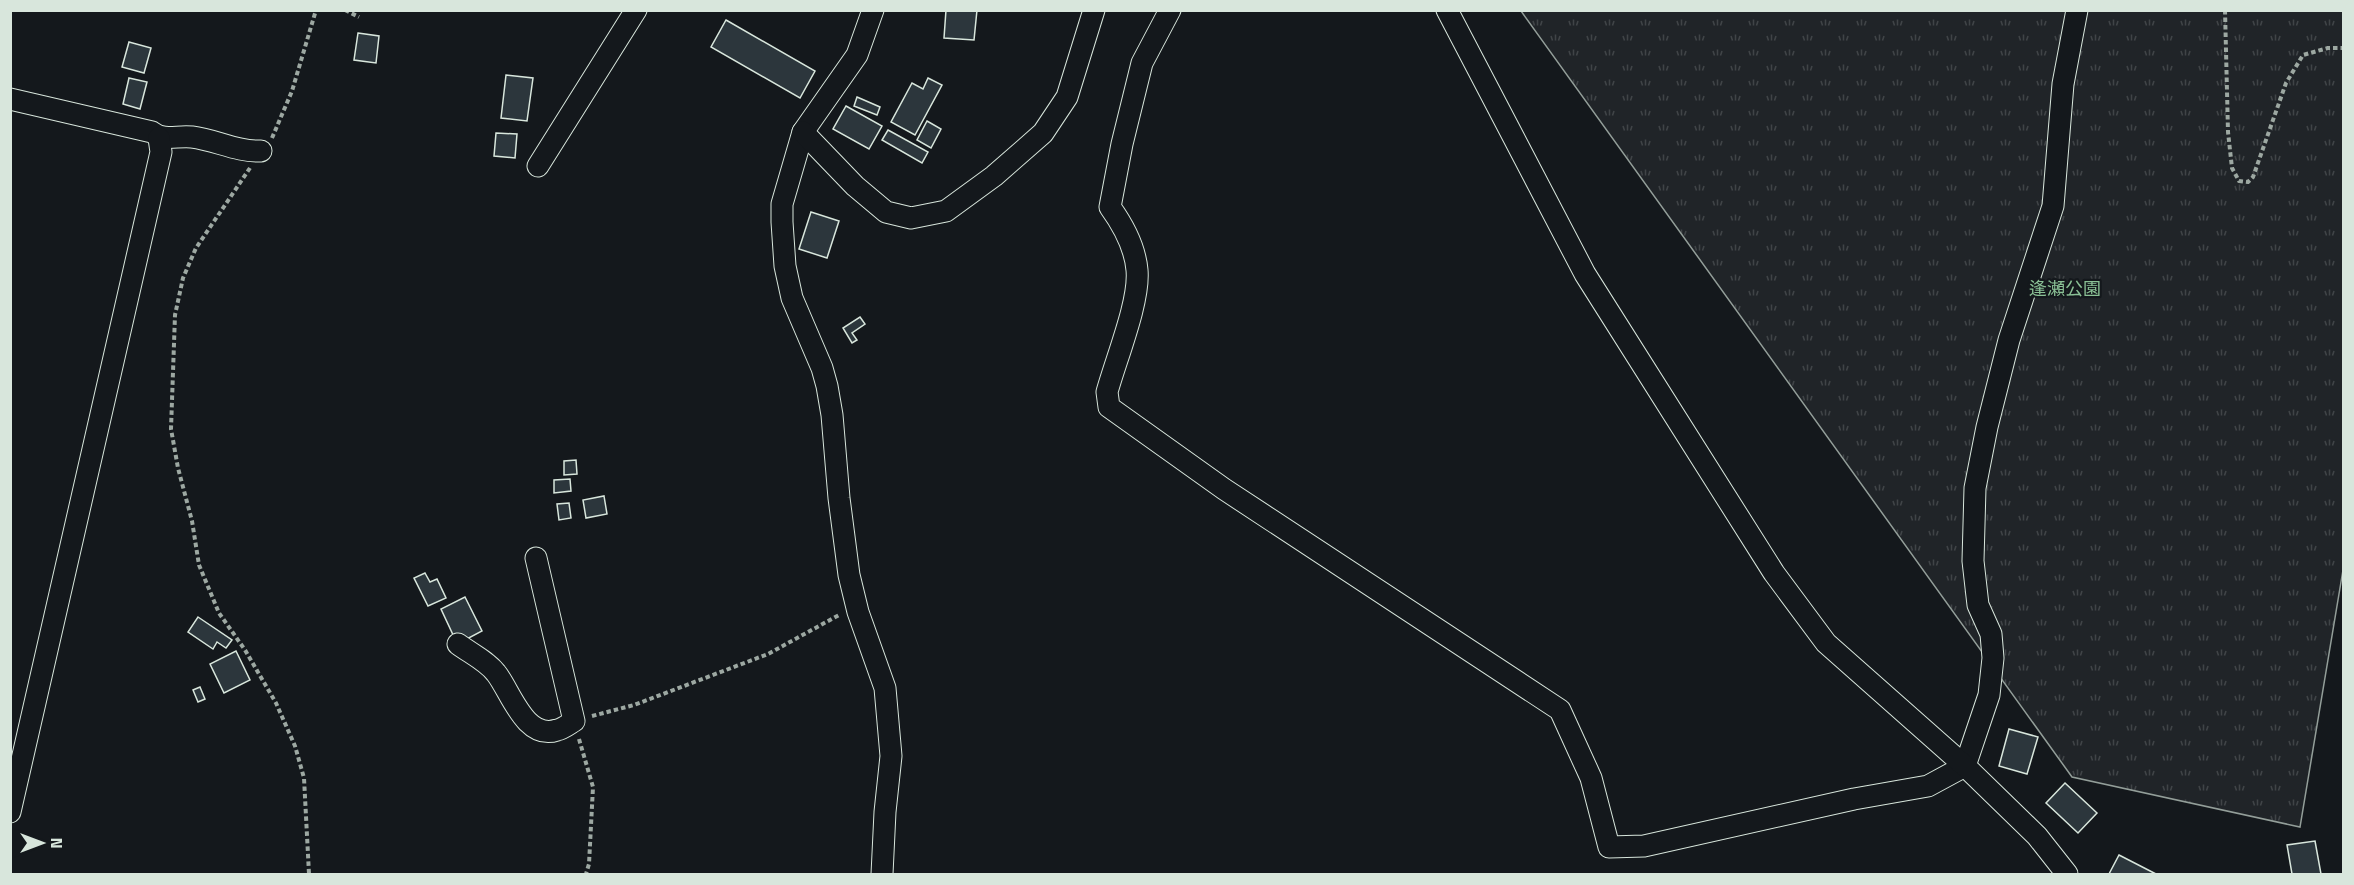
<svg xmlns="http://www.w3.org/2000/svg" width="2354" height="885" font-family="'Titillium Web','Noto Sans JP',sans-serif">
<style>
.grass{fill:url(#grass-tufts);stroke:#939e99;stroke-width:1.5}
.building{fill:#2c363c;stroke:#d8e6dc;stroke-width:1.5}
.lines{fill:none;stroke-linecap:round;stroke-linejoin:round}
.minor-casing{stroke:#d8e6dc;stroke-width:23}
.path{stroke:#9da8a2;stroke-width:4;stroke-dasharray:4.5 3;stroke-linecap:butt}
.minor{stroke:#14181c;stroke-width:21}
.labels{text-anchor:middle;stroke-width:4.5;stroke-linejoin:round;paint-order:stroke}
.park-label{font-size:18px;fill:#8ac095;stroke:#14181c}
</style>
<defs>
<pattern id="grass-tufts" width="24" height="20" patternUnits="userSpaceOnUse" patternTransform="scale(1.5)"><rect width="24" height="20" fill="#202428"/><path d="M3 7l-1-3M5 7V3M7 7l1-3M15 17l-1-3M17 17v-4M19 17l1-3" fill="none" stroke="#404447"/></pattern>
</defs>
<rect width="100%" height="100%" fill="#14181c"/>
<!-- grass -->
<polygon class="grass" points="1521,11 2343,11 2343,570 2300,827 2072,777"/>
<!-- building -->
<g class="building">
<polygon points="946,10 977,10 974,40 944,38"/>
<polygon points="726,20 815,71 800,98 711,47"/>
<polygon points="358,33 379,36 376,63 354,60"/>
<polygon points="129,42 151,48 144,73 122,67"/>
<polygon points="506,75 533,78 527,121 501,118"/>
<polygon points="129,78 147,82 140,109 123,104"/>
<polygon points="928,78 942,85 915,135 891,122 912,83 923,89"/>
<polygon points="857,97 880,107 877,115 854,106"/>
<polygon points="846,106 882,126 869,149 833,129"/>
<polygon points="927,121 941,129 931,148 917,140"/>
<polygon points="888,130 928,152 922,163 882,140"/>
<polygon points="496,133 517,134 515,158 494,156"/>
<polygon points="811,212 839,221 827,258 799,249"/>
<polygon points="860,317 865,324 852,333 857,340 852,343 843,328"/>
<polygon points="576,460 577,474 564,475 564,461"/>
<polygon points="570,479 571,491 554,493 554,480"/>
<polygon points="604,496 607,514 586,518 583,500"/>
<polygon points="569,503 571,518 559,520 557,504"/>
<polygon points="425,573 430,582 437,579 446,598 428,606 414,578"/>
<polygon points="465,597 482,631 465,640 455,639 441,609"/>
<polygon points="198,617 232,640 226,648 217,642 213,649 188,632"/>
<polygon points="236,651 250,680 224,693 210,664"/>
<polygon points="200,687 205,699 198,702 193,690"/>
<polygon points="2009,729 2038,737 2027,774 1999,766"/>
<polygon points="2065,783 2097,813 2078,833 2046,803"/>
<polygon points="2315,841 2321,874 2292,874 2287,845"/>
<polygon points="2119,855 2156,874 2109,874"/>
</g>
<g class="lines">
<defs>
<g id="minor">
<polyline points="873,10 857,55 803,132 782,204 782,222 785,266 792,298 822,368 827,386 832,415 839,498 849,575 858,612 885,688 891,756 885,812 882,874"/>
<path d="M1170,10L1142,63L1122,144L1110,207C1123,225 1135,247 1137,270C1140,301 1116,359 1107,392L1109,407L1224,489L1560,710L1591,778L1609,847L1644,846L1854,799L1928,786L1965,766L1989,695L1993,658L1991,634L1978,605L1973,561L1975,488L1987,427L2009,340L2053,206L2063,84L2077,10"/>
<polyline points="1447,10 1585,274 1774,573 1826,643 1965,766 2037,836 2067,874"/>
<path d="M10,99L152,132C165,142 177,135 192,137C216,140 237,152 261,151"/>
<polyline points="803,132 855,186 886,212 911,218 946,211 994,176 1043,133 1067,97 1094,10"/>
<polyline points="538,166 636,10"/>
<path d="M458,644C470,653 487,661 496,673C510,690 525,741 557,730C563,729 569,724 574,721L536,558"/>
<polyline points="10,812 161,152 159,138"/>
</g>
</defs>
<!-- minor casing -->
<use href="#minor" class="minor-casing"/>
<!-- path -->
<g class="path">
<polyline points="345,10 359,17"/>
<polyline points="2225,10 2228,132 2232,168 2239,181 2248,182 2253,177 2286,83 2303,55 2328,48 2344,48"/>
<polyline points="272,138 292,91 316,10"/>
<polyline points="250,168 196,248 183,278 175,315 171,429 178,468 192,521 199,565 219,613 245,650 276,703 295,746 304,778 309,874"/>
<polyline points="592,716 634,705 768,654 839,615"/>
<polyline points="579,739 593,787 589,864 586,874"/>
</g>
<!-- minor -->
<use href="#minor" class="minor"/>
</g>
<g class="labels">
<!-- park labels -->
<g class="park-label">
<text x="2065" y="295">逢瀬公園</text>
</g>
</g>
<!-- border -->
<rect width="2354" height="885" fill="none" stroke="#d8e6dc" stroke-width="24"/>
<!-- north arrow -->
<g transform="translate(42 843) rotate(90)" stroke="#14181c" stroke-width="4.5" paint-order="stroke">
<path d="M0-4.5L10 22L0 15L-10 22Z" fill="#d8e6dc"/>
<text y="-9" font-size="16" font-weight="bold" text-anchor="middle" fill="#d8e6dc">N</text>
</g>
</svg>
